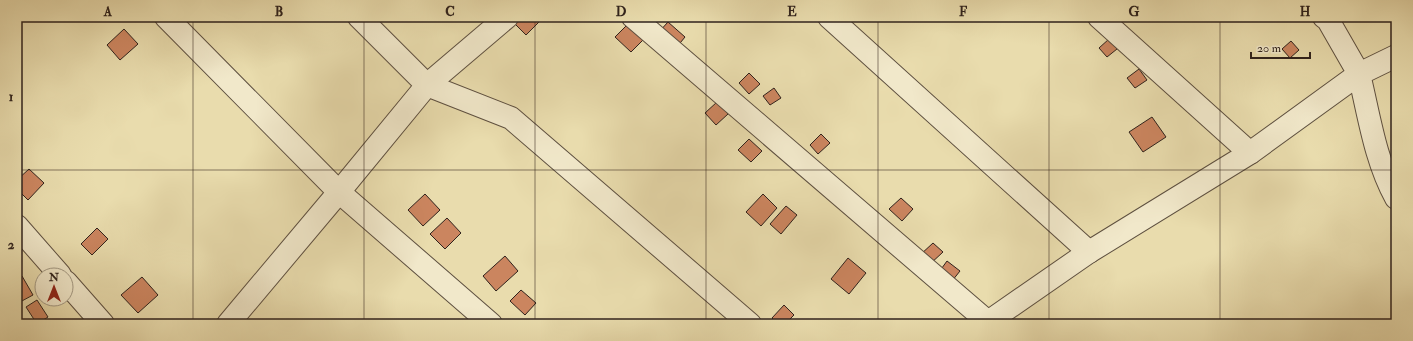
<svg xmlns="http://www.w3.org/2000/svg" width="1413" height="341" font-family="'IM FELL Double Pica',serif">
<style>
.building{fill:#cb855f;stroke:#2f221c}
.lines{fill:none;stroke-linecap:round;stroke-linejoin:round}
.minor-casing{stroke:#5e5040;stroke-width:24}
.minor{stroke:#f1e8ca;stroke-width:22}
.grid{fill:none;stroke:#2f221c;stroke-width:1;stroke-opacity:0.55}
.neatline{fill:none;stroke:#2f221c;stroke-width:1.5}
.grid-label{font-size:13px;text-anchor:middle;font-weight:bold;fill:#2f221c}
</style>
<rect width="100%" height="100%" fill="#e9dcad"/>
<filter id="stains"><feTurbulence type="fractalNoise" baseFrequency=".005" numOctaves="4"/><feColorMatrix values="0 0 0 0 .2 0 0 0 0 .09 0 0 0 0 .02 0 0 0 .5 -.17"/></filter>
<radialGradient id="worn" r=".72"><stop offset=".6" stop-color="#630" stop-opacity="0"/><stop offset="1" stop-color="#630" stop-opacity=".3"/></radialGradient>
<!-- building -->
<g class="building">
<polygon points="519,17 544,17 526,35 513,22"/>
<polygon points="668,22 685,37 676,48 658,33"/>
<polygon points="628,24 644,39 631,52 615,37"/>
<polygon points="124,29 138,44 120,60 107,45"/>
<polygon points="1109,39 1117,49 1107,57 1099,48"/>
<polygon points="1291,41 1299,50 1290,58 1282,49"/>
<polygon points="1139,69 1147,80 1135,88 1127,78"/>
<polygon points="749,73 760,84 749,94 739,83"/>
<polygon points="774,88 781,98 770,105 763,96"/>
<polygon points="717,102 728,114 716,125 705,113"/>
<polygon points="1152,117 1166,137 1143,152 1129,132"/>
<polygon points="821,134 830,143 818,154 810,145"/>
<polygon points="749,139 762,151 751,162 738,150"/>
<polygon points="29,169 44,183 28,200 17,189 17,180"/>
<polygon points="425,194 440,210 423,226 408,210"/>
<polygon points="763,194 777,208 761,226 746,212"/>
<polygon points="901,198 913,209 902,221 889,209"/>
<polygon points="786,206 797,215 781,234 770,224"/>
<polygon points="447,218 461,233 445,249 430,234"/>
<polygon points="97,228 108,239 92,255 81,244"/>
<polygon points="933,243 943,252 929,265 920,255"/>
<polygon points="505,256 518,271 496,291 483,276"/>
<polygon points="848,258 866,273 849,294 831,279"/>
<polygon points="947,261 960,271 952,281 939,272"/>
<polygon points="22,276 33,295 20,302 17,298 17,279"/>
<polygon points="142,277 158,295 138,313 121,295"/>
<polygon points="521,290 536,303 525,315 510,301"/>
<polygon points="37,300 48,317 37,324 26,307"/>
<polygon points="784,305 794,315 785,324 778,324 772,318"/>
</g>
<g class="lines">
<defs>
<g id="minor">
<polyline points="166,17 339,192 491,324"/>
<polyline points="359,17 427,85 511,118 750,324"/>
<polyline points="633,17 988,322 1089,252 1250,153 1359,74 1328,20 1324,17"/>
<polyline points="829,17 1089,252"/>
<polyline points="1099,17 1250,153"/>
<path d="M1396,56L1359,74C1369,115 1375,160 1396,198"/>
<polyline points="17,226 60,275"/>
<polyline points="66,282 103,324"/>
<polyline points="228,324 339,192 427,85 507,17"/>
</g>
</defs>
<!-- minor casing -->
<use href="#minor" class="minor-casing"/>
<!-- minor -->
<use href="#minor" class="minor"/>
</g>
<!-- grid -->
<path class="grid" d="M193,17V324M364,17V324M535,17V324M706,17V324M878,17V324M1049,17V324M1220,17V324M17,170H1396"/>
<!-- margin -->
<rect width="1413" height="341" fill="none" stroke="#e9dcad" stroke-width="44"/>
<!-- north arrow -->
<g transform="translate(54 287)"><circle r="19" fill="#f1e8ca" stroke="#a39984"/>
<path d="M0-3L7 15L0 10L-7 15Z" fill="#8f2418"/>
<text y="-6" font-size="11" font-weight="bold" text-anchor="middle" fill="#2f221c">N</text>
</g>
<!-- scale -->
<path d="M1251 52v6h59v-6" fill="none" stroke="#2f221c" stroke-width="2"/>
<text x="1257" y="52" font-size="12" fill="#2f221c" stroke="#f1e8ca" stroke-width="3" paint-order="stroke">20 m</text>
<rect x="22" y="22" width="1369" height="297" class="neatline"/>
<g class="grid-label">
<text x="108" y="16">A</text>
<text x="279" y="16">B</text>
<text x="450" y="16">C</text>
<text x="621" y="16">D</text>
<text x="792" y="16">E</text>
<text x="963" y="16">F</text>
<text x="1134" y="16">G</text>
<text x="1305" y="16">H</text>
<text x="11" y="101">1</text>
<text x="11" y="249">2</text>
</g>
<rect width="100%" height="100%" filter="url(#stains)"/>
<rect width="100%" height="100%" fill="url(#worn)"/>
</svg>
